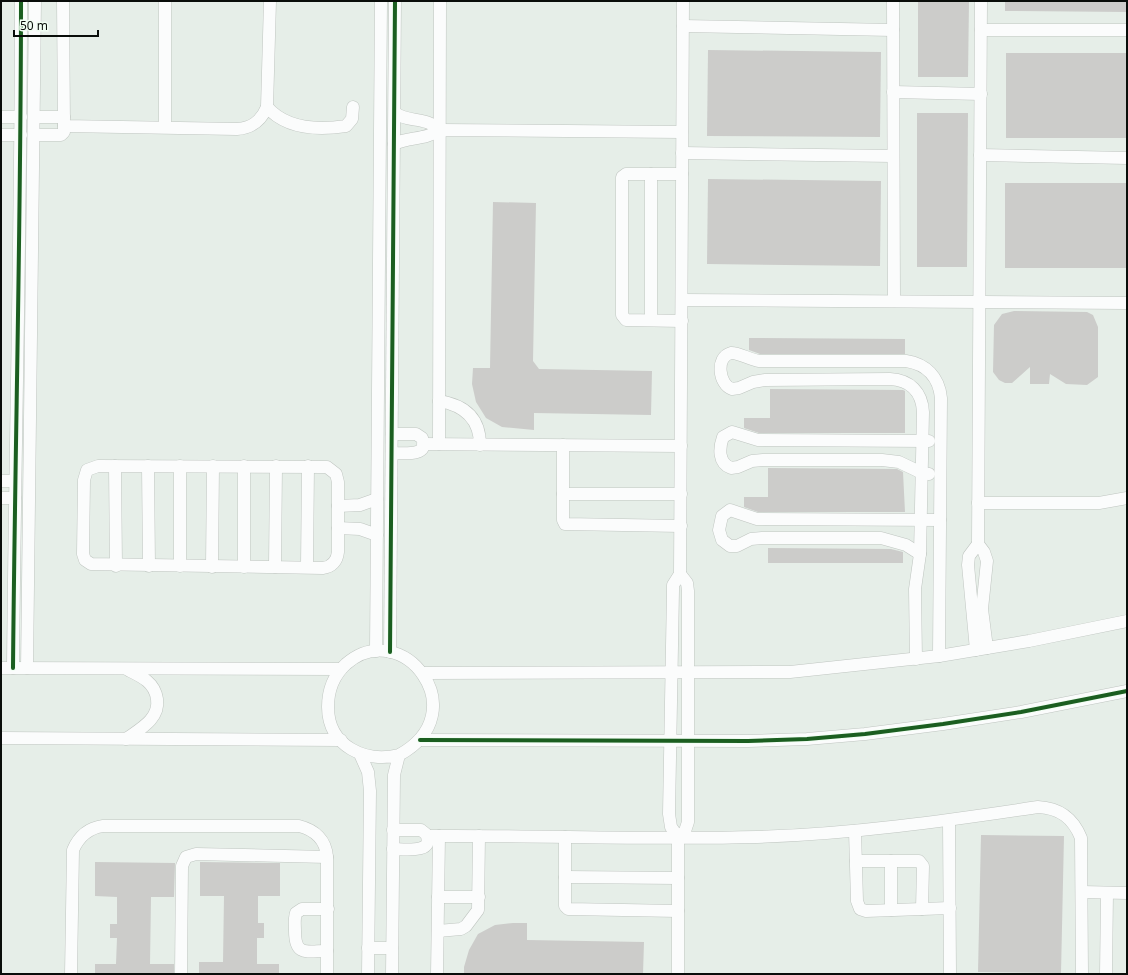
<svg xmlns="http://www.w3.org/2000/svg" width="1128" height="975" font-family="'Noto Sans',sans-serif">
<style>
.building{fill:#ccccca}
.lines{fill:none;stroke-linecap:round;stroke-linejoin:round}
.minor-casing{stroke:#bfc5c0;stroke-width:13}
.minor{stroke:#fbfcfc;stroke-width:12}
.cycleway-casing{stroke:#f1fef3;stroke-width:6}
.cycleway{stroke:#1b5e20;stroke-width:4}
</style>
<rect width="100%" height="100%" fill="#e6eee8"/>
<!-- building -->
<g class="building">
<polygon points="918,1 969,1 968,77 918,77"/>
<polygon points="1005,1 1127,1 1127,12 1005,11"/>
<polygon points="708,50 881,52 880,137 707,136"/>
<rect x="1006" y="53" width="121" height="85"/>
<polygon points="917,113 968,113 967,267 917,267"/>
<polygon points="708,179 881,181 880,266 707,264"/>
<rect x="1005" y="183" width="122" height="85"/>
<polygon points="493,202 536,203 533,361 539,369 652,371 651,415 534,413 534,430 502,427 486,418 476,402 472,384 473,368 490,368"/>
<polygon points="1014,311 1087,312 1093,315 1098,327 1098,377 1087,385 1066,384 1050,374 1049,384 1030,384 1030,367 1012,383 1005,383 999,380 993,372 994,325 1002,314"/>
<polygon points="749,338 905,339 905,354 760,354 749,350"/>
<polygon points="770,389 903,390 905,391 905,433 759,433 744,428 744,418 770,418"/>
<polygon points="768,468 897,469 903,472 905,512 758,512 744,507 744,497 768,497"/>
<polygon points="768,548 891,549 903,552 903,563 768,563"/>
<polygon points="981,835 1064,836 1061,973 978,972"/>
<polygon points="95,862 175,863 174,897 151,897 150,964 174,964 174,974 95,974 95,964 116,964 117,938 110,938 110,924 117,924 117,897 95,896"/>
<polygon points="200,862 280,863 280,896 258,896 258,923 264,923 264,938 257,938 257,964 279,964 279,974 199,974 199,962 223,962 224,896 200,896"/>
<polygon points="513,923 527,923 527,940 644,942 643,974 464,974 464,967 469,950 478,934 495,925"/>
</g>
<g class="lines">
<defs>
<g id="minor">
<path d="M63,1L64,126L237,129C252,128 261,121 267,107L270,1"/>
<polyline points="893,1 894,301"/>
<polyline points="981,1 978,544 984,552 987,561 982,609 987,648"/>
<polyline points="683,26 893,30"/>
<polyline points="981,30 1127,30"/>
<polyline points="893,92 981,94"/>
<path d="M267,107C286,129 319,130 346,126L352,119L353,107"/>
<path d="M395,113C409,123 425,116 440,130"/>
<polyline points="1,117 21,117"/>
<polyline points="35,117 64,117"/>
<polyline points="165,127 165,1"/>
<polyline points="1,135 21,135"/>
<polyline points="35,135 61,135 64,132 64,126"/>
<path d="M394,144C410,136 423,141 440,130L682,132"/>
<polyline points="682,153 893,156"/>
<polyline points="980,155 1127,158"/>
<polyline points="651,174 651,320"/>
<polyline points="682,300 1127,303"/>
<polyline points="682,321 626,320 622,315 622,177 626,174 682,174"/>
<path d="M439,401C464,405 480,418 480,445"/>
<polyline points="423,444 681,446"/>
<polyline points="439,444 440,1"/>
<polyline points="563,445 563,520 565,524 681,526"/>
<path d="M392,453C402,453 431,457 422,438L416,434H392"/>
<path d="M98,466L327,467L336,474L338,482V552C337,561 332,567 323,568L91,564L85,560L83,554L84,480L87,470Z"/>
<polyline points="115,466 116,566"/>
<polyline points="148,466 149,566"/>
<path d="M929,474L922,473L899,462L882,460H763L752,461L738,467L731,468C718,463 719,448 723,437L732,432L758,440L929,441"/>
<polyline points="1,481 15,481"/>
<polyline points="563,494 681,494"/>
<polyline points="1,498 15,498"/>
<polyline points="978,503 1099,503 1127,498"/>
<polyline points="338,506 360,505 377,499"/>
<polyline points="338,528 360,529 377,535"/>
<polyline points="920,554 906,545 881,538 762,538 751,539 737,546 730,546 722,540 719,530 722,516 730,510 757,519 940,520"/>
<polyline points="180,566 180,466"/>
<polyline points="212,567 213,466"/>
<polyline points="244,567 244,466"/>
<polyline points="275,567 276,466"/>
<polyline points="307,567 308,466"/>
<polyline points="976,650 968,565 969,556 978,544"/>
<polyline points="376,651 381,1"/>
<polyline points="390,652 395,1"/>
<path d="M916,659L915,589L920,554L923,412C922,392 910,380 890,379L765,380L753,382L739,388L732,389C719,385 715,357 731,353C737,352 751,360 759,361H906C926,364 939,377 941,398L939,656"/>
<polyline points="1,668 341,669"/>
<path d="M13,668C15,446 21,223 21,1"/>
<polyline points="27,668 35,1"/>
<polyline points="423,673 790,672 939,656 1029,641 1127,621"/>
<polyline points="1,738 341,740"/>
<path d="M126,739C140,729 160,719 157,699C156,692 153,686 147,681C141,676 134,673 128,670"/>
<polyline points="420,740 748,741 807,739 865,734 943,724 1021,712 1127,691"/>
<polyline points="360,754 368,772 370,791 368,974"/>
<polyline points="949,821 950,974"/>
<path d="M393,830H421L426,834C436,854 403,849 393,849"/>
<polyline points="855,831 857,901 860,909 866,911 950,908"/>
<path d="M428,836C537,835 647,840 757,837C852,834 945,821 1038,807C1060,808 1073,818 1081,838L1082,974"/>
<polyline points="565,837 565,906 568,909 678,911"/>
<polyline points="678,837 685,831 688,822 688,591 687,583 680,574"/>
<polyline points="856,861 919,861 923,866 922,909"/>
<polyline points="891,861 891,910"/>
<polyline points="565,877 678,878"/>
<polyline points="1082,892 1127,893"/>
<polyline points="438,897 479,897"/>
<polyline points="438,931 461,929 466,926 478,910 479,836"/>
<polyline points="368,948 392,948"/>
<path d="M327,951C307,951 295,957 295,931C295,925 294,919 296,913L302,909H328"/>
<path d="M71,974L73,850C79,836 88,828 103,826H299C315,830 326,840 327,857V974"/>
<polyline points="181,974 182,866 186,857 196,854 327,857"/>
<path d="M392,974L394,775L399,755C478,712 402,615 346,664C333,676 328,690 328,707C328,747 366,763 399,755"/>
<polyline points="437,974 439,836"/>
<polyline points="678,974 678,837 671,827 669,814 673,590 673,585 680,574 683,1"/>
<polyline points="1106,974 1107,893"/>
</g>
</defs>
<!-- minor casing -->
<use href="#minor" class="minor-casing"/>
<!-- minor -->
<use href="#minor" class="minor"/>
<defs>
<g id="cycleway">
<polyline points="390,652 395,1"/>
<path d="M13,668C15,446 21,223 21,1"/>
<polyline points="420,740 748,741 807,739 865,734 943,724 1021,712 1127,691"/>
</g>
</defs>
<!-- cycleway casing -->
<use href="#cycleway" class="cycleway-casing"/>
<!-- cycleway -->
<use href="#cycleway" class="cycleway"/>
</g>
<!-- border -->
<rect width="1128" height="975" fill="none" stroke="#090d0a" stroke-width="4"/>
<!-- scale -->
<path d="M14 30v6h84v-6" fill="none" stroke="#090d0a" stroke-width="2"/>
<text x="20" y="30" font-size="12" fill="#090d0a" stroke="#f1fef3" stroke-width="3" paint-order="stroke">50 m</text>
</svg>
